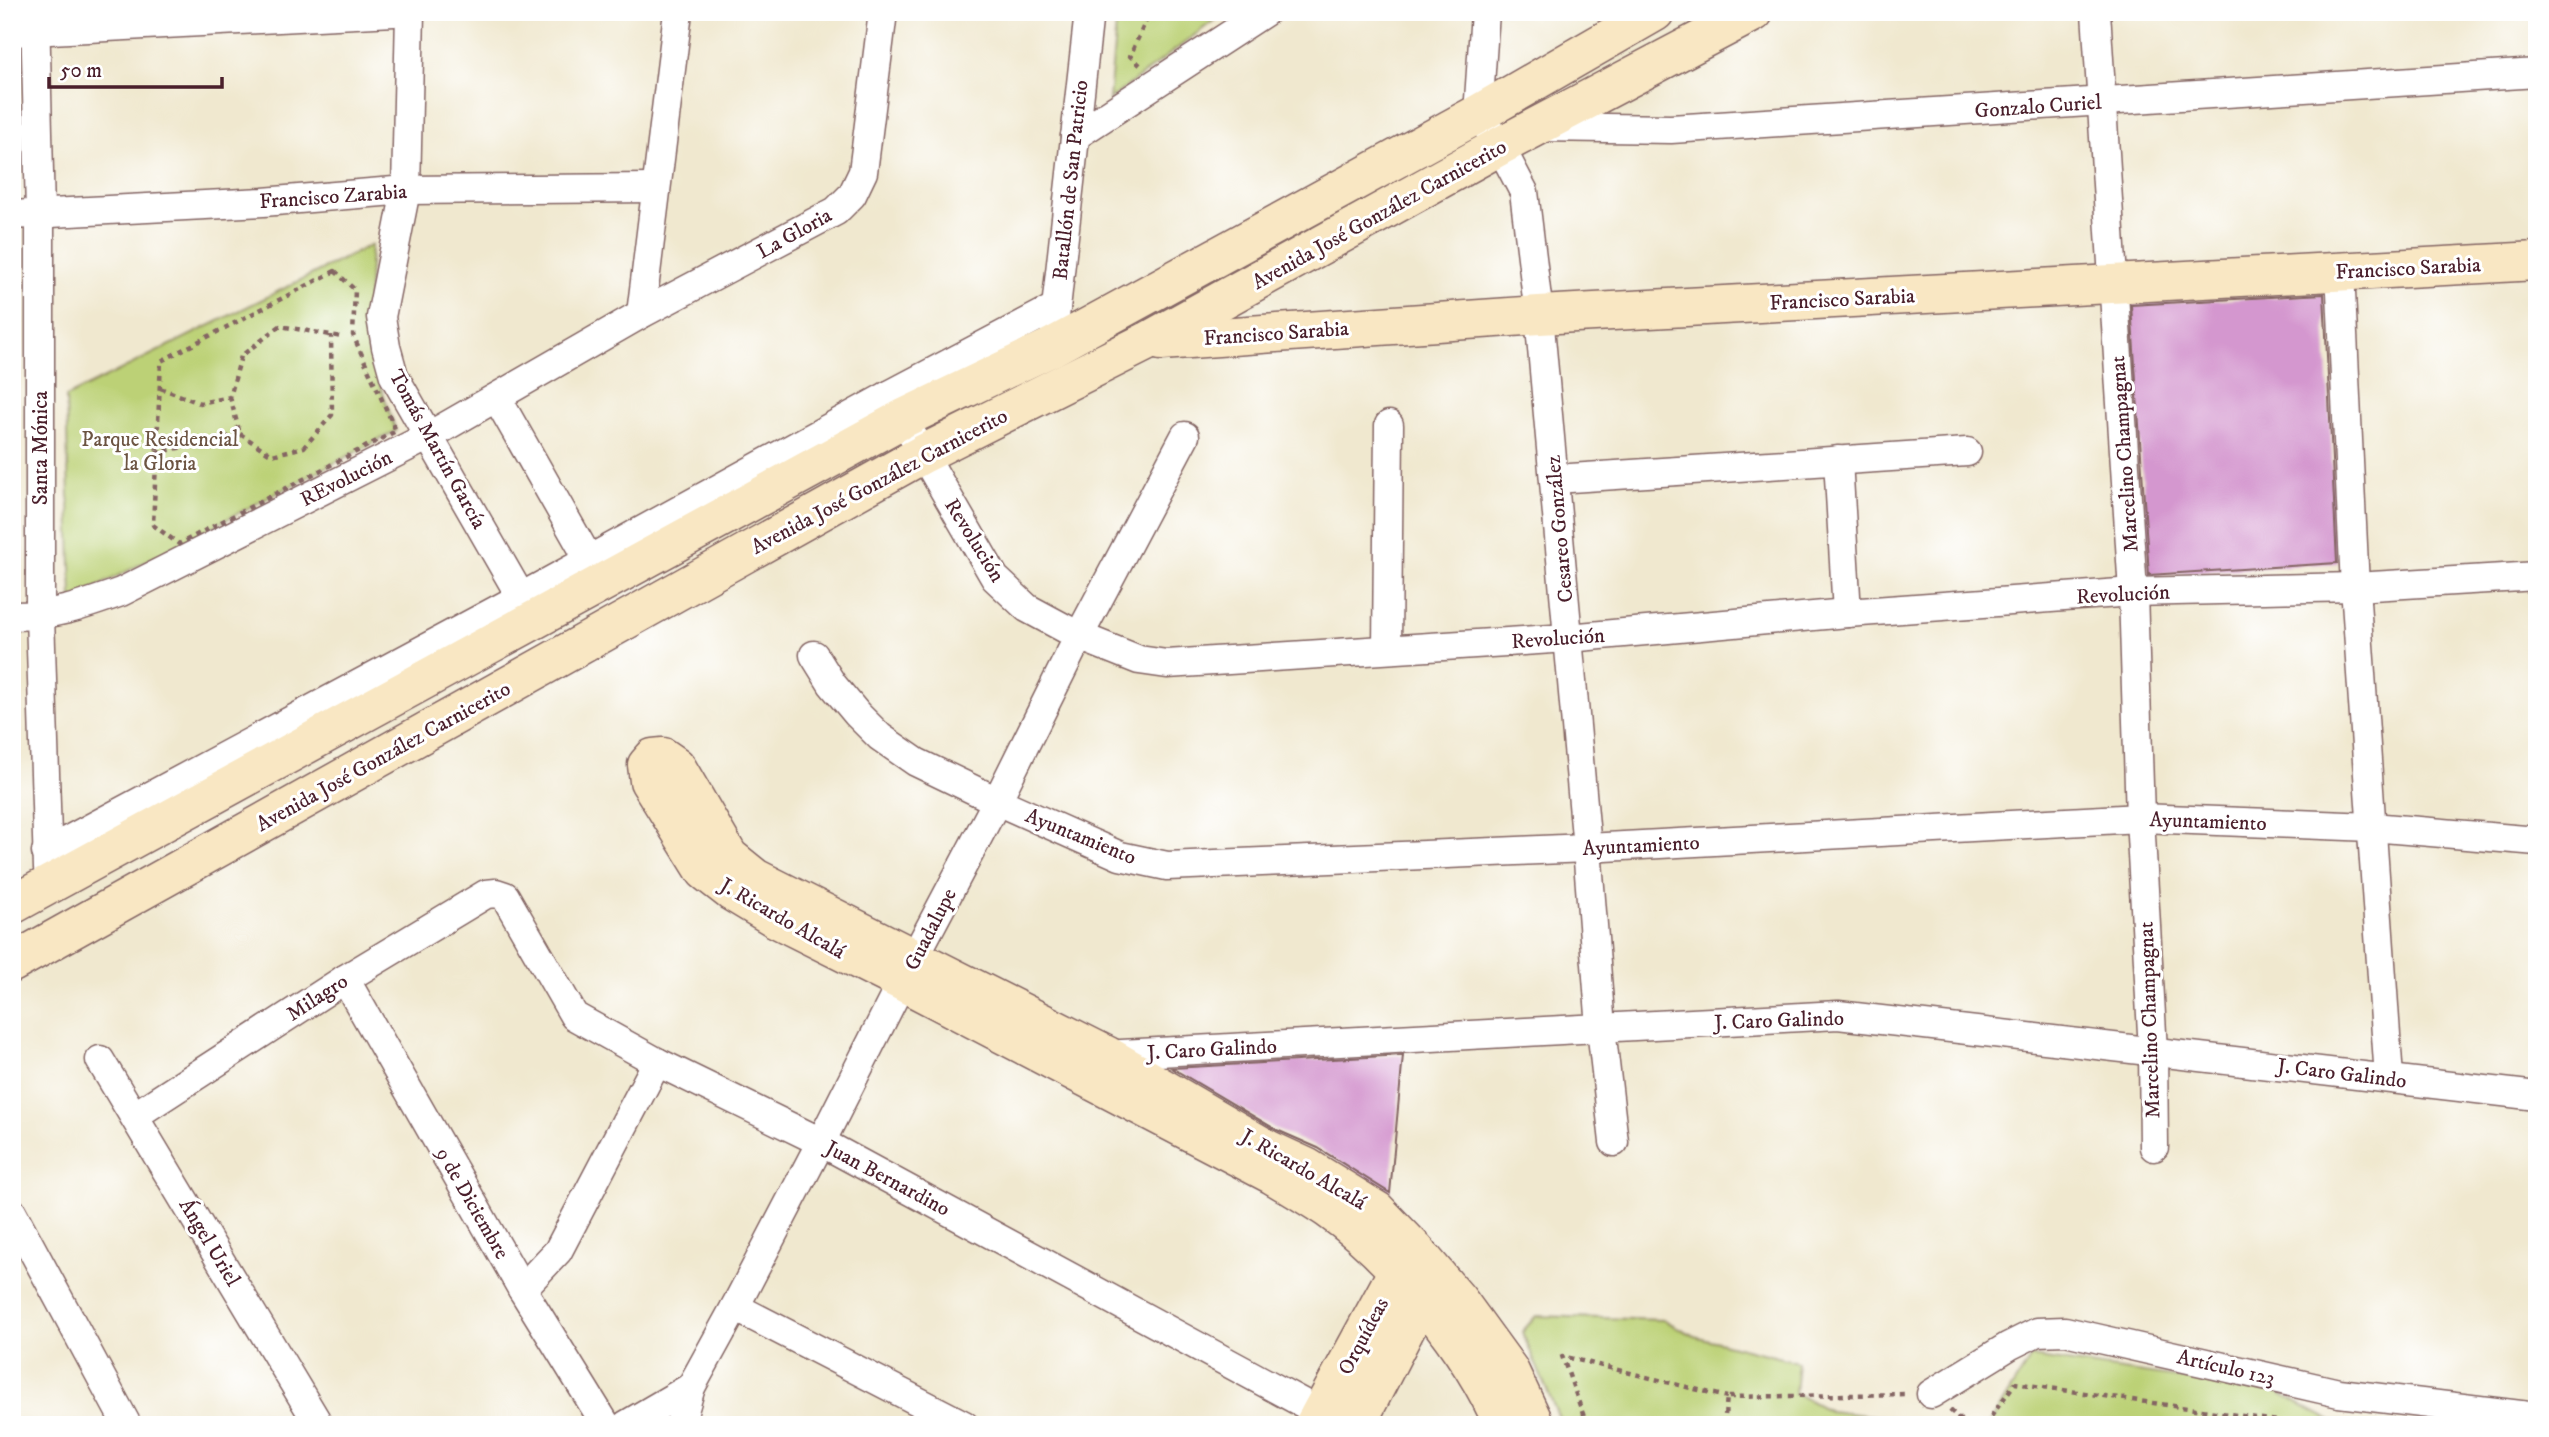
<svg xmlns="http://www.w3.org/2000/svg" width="2549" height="1437" font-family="'IM FELL DW Pica',serif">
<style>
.green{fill:#bcd176;stroke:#837850;stroke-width:2}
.building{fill:#d497cf}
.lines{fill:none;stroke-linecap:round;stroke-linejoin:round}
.street-casing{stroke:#846564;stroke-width:31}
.secondary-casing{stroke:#846564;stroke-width:41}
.path{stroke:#846564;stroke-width:4.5;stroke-dasharray:5 5;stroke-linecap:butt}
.street{stroke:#fff;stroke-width:28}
.secondary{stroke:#f9e7c3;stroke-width:38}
.labels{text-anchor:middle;stroke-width:6;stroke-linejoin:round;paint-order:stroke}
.street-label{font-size:21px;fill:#4a1f2b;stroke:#fff}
.park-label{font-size:21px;fill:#6c5442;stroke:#fff}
</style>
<rect width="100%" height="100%" fill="#fff"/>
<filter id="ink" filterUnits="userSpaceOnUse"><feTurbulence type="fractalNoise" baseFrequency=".0143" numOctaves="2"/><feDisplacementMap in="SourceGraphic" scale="14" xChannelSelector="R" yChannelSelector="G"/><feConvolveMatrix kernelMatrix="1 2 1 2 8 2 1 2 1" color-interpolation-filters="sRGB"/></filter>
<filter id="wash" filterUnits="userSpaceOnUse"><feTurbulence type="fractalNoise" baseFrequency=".00686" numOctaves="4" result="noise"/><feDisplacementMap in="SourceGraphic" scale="28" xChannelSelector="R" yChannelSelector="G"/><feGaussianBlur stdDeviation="1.57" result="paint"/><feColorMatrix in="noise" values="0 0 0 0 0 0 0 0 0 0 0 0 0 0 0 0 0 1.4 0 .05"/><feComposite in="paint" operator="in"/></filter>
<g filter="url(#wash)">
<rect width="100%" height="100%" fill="#f0e8cf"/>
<!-- green -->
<g class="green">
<polygon points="1117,12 1225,12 1109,100"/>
<polygon points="371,245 366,344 396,431 72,600 66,397"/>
<polygon points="1536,1316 1664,1320 1694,1336 1798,1362 1795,1393 1829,1411 1957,1425 1562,1425 1522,1332"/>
<polygon points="2031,1357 2277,1392 2333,1422 2368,1425 1989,1425"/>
</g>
<g id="blocks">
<!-- building -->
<g class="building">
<polygon points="2324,294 2337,563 2149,575 2131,305"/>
<polygon points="1403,1055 1390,1193 1318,1148 1277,1130 1172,1068"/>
</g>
</g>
</g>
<g filter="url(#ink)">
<use href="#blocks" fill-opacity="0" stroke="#846564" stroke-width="2"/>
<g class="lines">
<defs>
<g id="street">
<polyline points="35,12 40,213 40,616 48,868"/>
<polyline points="410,12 406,190 381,317 386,347 394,376 521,597 519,615"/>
<polyline points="1485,12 1478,114 1500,146 1524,192 1539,315 1587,848 1601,1028 1614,1142"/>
<polyline points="2096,12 2133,592 2140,818 2153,1051 2154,1147"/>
<polyline points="12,32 394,12"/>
<polyline points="1540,127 1671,129 2537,73"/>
<polyline points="1075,136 1265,12"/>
<polyline points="12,215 263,202 406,190 655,188"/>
<polyline points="2340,271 2355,587 2389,1078"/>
<polyline points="641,314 678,12"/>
<polyline points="1054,326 1089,12"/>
<polyline points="889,395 995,578 1027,608 1079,636 1139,660 1167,664 1568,638 1847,613 2133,592 2355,587 2537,576"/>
<polyline points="497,398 588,558"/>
<polyline points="1838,460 1847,613"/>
<polyline points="1555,479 1967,452"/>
<path d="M12,616C54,616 82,606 121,592L429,436L641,314L836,211L852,195L863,172L883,12"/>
<polyline points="1387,649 1389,425"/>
<polyline points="814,655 832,684 857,714 880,737 916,762 997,801 1120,856 1167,866 1587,848 2140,818 2372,827 2537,841"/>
<polyline points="46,852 521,597 889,395 1056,307"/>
<polyline points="345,979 522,1289 606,1425"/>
<polyline points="1103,1055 1838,1015 2537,1096"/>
<polyline points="100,1060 319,1425"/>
<polyline points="134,1116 345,979 486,894 496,893 505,896 574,1016 657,1062 821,1142 1321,1413"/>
<polyline points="12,1212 127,1425"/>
<polyline points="522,1289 558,1251 657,1062"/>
<polyline points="735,1307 964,1425"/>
<polyline points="1931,1394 2009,1346 2037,1332 2065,1331 2339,1393 2537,1417"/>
<polyline points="626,1425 691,1387"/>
<polyline points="680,1425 691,1387 735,1307 821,1142 914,958 997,801 1079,636 1185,436"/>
</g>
<g id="secondary">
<polyline points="1161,341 1539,315 2537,261"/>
<polyline points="12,905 904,418 1052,347 1478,114 1655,12"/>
<polyline points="12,963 923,454 1148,341 1500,146 1754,12"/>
<polyline points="1314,1425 1397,1272 1411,1254"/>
<polyline points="1356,1425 1421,1299 1434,1283"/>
<path d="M1503,1425C1472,1350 1394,1255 1328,1209C1310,1197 1291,1186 1273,1175L903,982L775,918L732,892L705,871L649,781L647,765L653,758L663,757L676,766L729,857L755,878L1106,1055L1267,1149L1306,1167L1377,1211L1415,1250L1458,1300L1509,1370L1535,1425"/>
</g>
</defs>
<!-- street casing -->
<use href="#street" class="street-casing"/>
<!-- secondary casing -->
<use href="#secondary" class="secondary-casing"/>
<!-- path -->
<g class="path">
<polyline points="1140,65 1130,56 1150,12"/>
<polygon points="335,271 355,290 353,335 396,431 179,544 153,525 161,361"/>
<polyline points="160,388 200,403 230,397 241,356 280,326 342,337"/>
<polyline points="240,434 272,455 304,447 332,415 331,335"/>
<polyline points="156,453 240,434 230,397"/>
<polyline points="1950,1410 1966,1425"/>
<polyline points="1587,1425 1562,1356 1727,1397"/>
<polyline points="1724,1425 1727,1397 1908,1394"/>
<polyline points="1985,1425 2015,1383 2284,1422 2284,1425"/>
</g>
<!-- street -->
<use href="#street" class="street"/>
<!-- secondary -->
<use href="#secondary" class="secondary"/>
</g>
</g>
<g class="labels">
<!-- street labels -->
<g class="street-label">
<text transform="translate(2038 106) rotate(-4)" y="7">Gonzalo Curiel</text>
<text transform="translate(1070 180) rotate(-84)" y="7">Batallón de San Patricio</text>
<text transform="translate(333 196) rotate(-4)" y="7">Francisco Zarabia</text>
<text transform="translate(1379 214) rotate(-29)" y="7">Avenida José González Carnicerito</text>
<text transform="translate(794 233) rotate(-29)" y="7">La Gloria</text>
<text transform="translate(2408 268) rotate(-3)" y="7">Francisco Sarabia</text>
<text transform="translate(1842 299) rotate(-3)" y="7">Francisco Sarabia</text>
<text transform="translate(1276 333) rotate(-4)" y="7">Francisco Sarabia</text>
<text transform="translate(40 448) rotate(-90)" y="7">Santa Mónica</text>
<text transform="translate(438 449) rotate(61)" y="7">Tomás Martín García</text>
<text transform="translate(2124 454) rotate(-94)" y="7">Marcelino Champagnat</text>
<text transform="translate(346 478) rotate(-27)" y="7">REvolución</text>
<text transform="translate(879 481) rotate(-28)" y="7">Avenida José González Carnicerito</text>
<text transform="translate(1559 529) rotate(-95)" y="7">Cesareo González</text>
<text transform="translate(975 540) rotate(58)" y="7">Revolución</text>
<text transform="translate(2123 594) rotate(-3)" y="7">Revolución</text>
<text transform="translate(1558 638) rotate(-4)" y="7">Revolución</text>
<text transform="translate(383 756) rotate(-29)" y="7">Avenida José González Carnicerito</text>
<text transform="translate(2208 821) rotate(2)" y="7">Ayuntamiento</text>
<text transform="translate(1081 836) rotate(22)" y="7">Ayuntamiento</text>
<text transform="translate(1641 845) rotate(-3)" y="7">Ayuntamiento</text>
<text transform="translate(783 918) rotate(30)" y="7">J. Ricardo Alcalá</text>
<text transform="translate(930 929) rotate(-63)" y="7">Guadalupe</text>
<text transform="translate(317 997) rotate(-33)" y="7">Milagro</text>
<text transform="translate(1779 1020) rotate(-2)" y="7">J. Caro Galindo</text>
<text transform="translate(2149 1020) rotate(-92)" y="7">Marcelino Champagnat</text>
<text transform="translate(1212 1049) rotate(-3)" y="7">J. Caro Galindo</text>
<text transform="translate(2342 1073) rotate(7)" y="7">J. Caro Galindo</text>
<text transform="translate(1304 1169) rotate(30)" y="7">J. Ricardo Alcalá</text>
<text transform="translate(888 1178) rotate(28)" y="7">Juan Bernardino</text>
<text transform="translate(473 1203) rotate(60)" y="7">9 de Diciembre</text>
<text transform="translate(210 1242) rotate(59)" y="7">Ángel Uriel</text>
<text transform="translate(1363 1336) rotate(-62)" y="7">Orquídeas</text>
<text transform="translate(2226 1367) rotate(13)" y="7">Artículo 123</text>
</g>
<!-- park labels -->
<g class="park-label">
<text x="160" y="446">Parque Residencial<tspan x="160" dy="24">la Gloria</tspan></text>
</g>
</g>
<!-- margin -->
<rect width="2549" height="1437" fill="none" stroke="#fff" stroke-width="42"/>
<!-- scale -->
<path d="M49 77v10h173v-10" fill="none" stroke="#4a1f2b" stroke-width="3.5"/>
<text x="60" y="77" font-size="21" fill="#4a1f2b" stroke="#ffffff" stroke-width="5" paint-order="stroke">50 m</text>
</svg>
